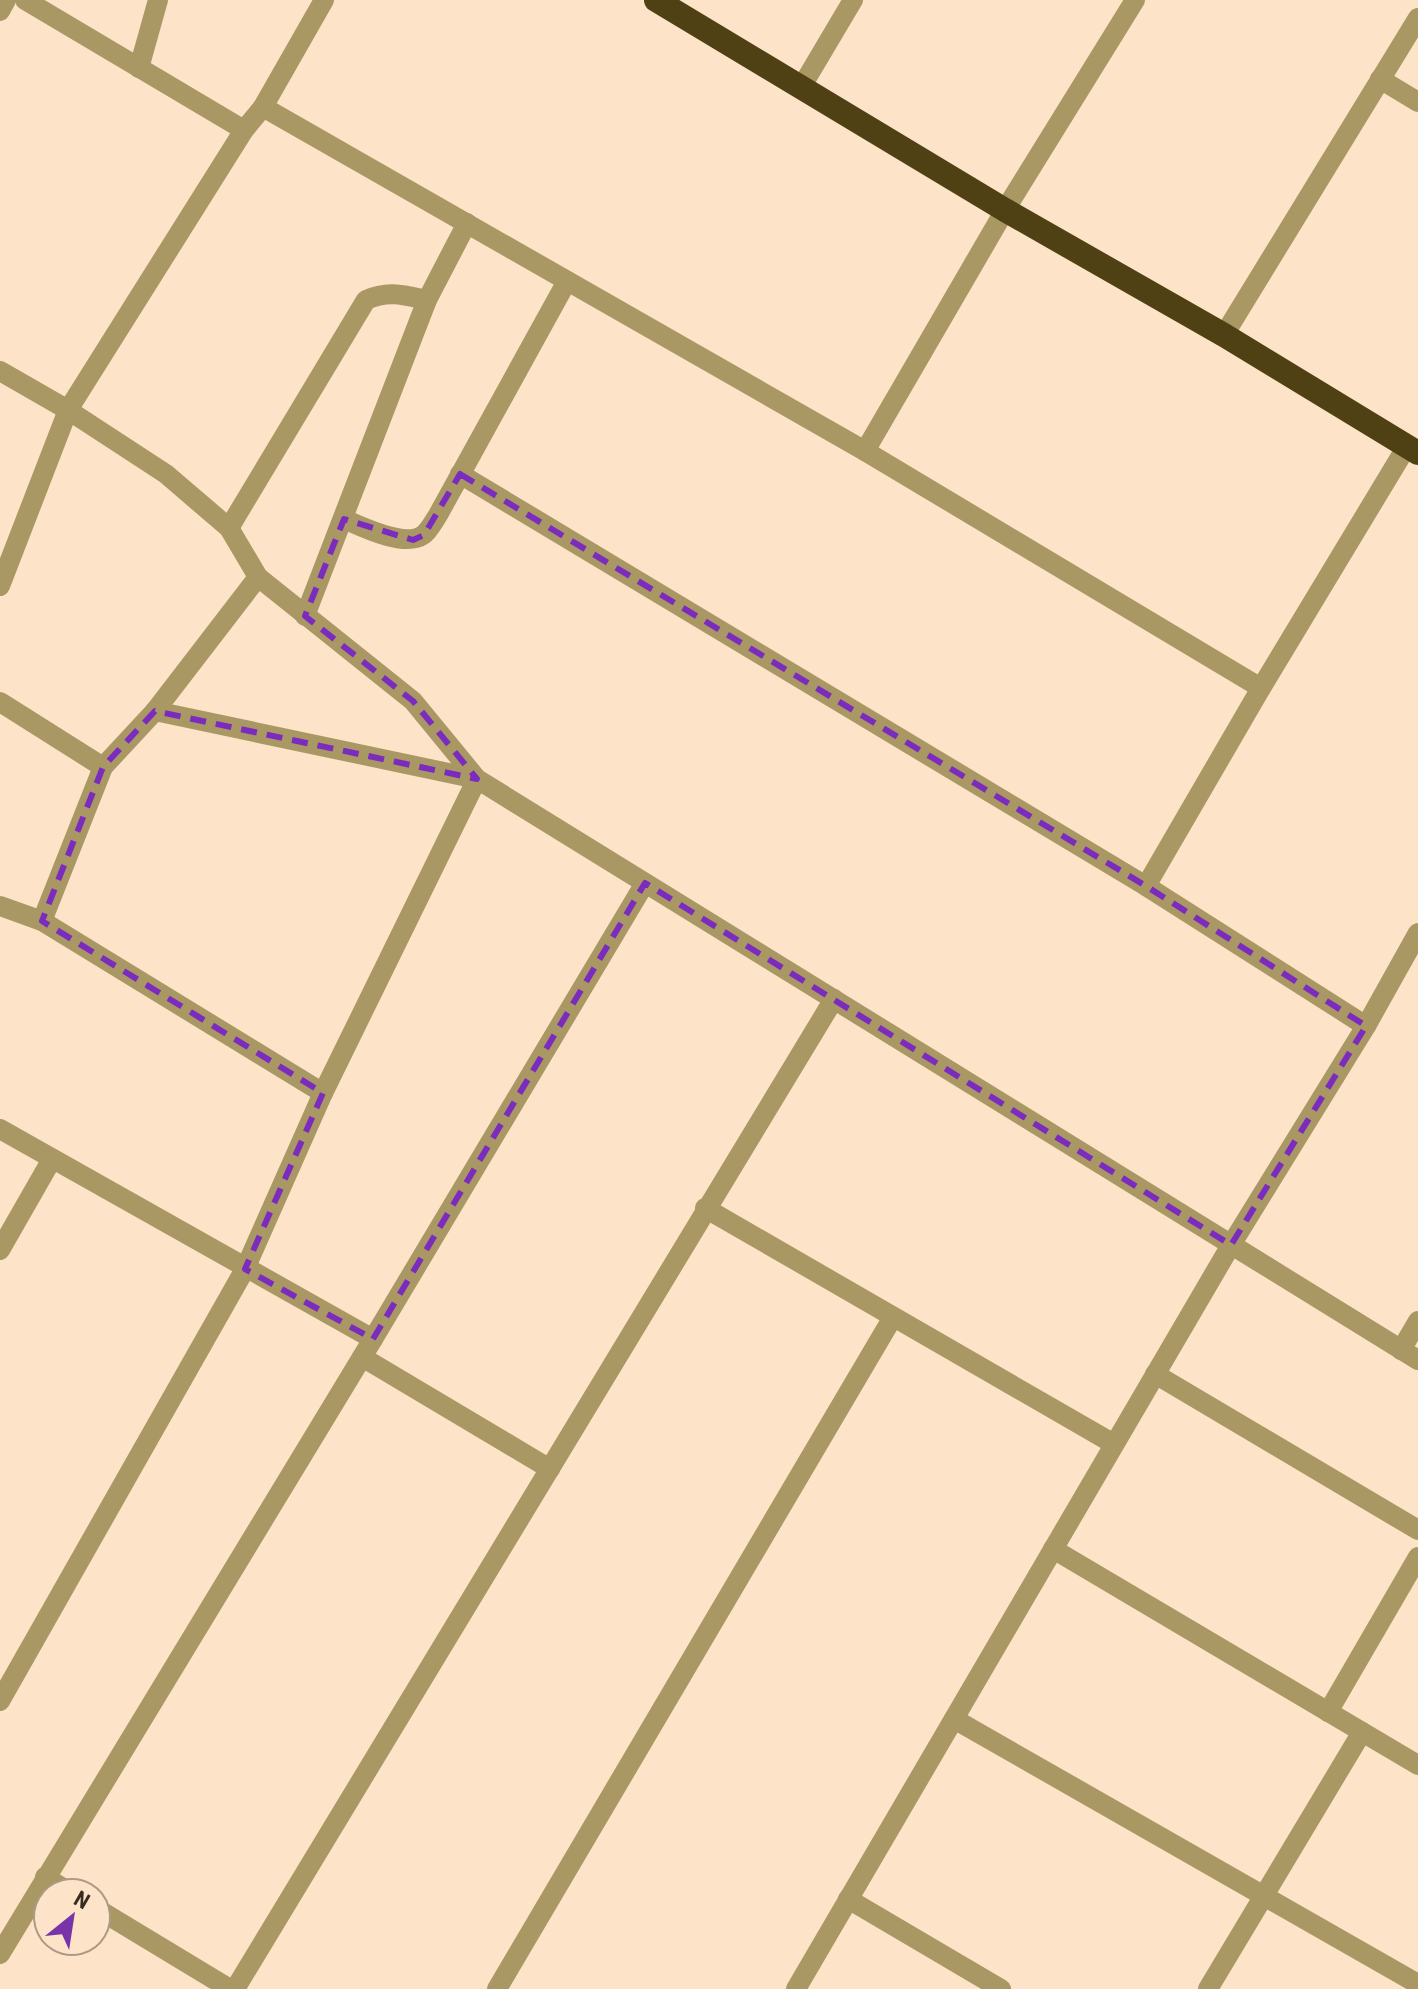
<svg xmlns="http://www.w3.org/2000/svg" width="1418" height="1989" font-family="'Roboto Condensed',sans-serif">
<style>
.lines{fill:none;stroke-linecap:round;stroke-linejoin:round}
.street{stroke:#a99863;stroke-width:20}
.highway{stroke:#4f4113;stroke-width:24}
.marked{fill:none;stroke:#7b2cbf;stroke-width:6;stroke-dasharray:16 10;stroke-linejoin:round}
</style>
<rect width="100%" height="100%" fill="#fde3c8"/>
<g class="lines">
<!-- street -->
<g class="street">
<polyline points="25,0 244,130"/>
<polyline points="0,11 6,0"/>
<polyline points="139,68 158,0"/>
<polyline points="1380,79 1418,102"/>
<polyline points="802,86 853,0"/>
<polyline points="263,107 865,451 1261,688"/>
<polyline points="1224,335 1418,18"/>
<polyline points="0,371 68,410 166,474 229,528 258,577 413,701 477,779 1418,1360"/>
<polyline points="865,451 1005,210 1135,0"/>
<polyline points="460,474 1146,886 1366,1026"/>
<path d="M344,519C362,527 405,548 423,535C429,531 434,521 438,515L567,281"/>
<path d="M229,528L366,300C388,290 404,295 427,300"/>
<polyline points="0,586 68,410 244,130 263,107 324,0"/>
<polyline points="305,616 427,300 467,223"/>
<polyline points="0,702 103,767"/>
<polyline points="155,711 477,779"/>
<polyline points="1146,886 1261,688 1407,446"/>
<polyline points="0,906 42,921 323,1093"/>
<polyline points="42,921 103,767 155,711 258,577"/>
<polyline points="0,1129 373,1339"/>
<polyline points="705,1208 1114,1444"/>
<polyline points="0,1250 52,1159"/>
<polyline points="1401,1350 1418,1321"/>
<polyline points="362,1357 550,1469"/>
<polyline points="1155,1374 1418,1530"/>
<polyline points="1053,1549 1418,1765"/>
<polyline points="0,1701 245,1269 323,1093 477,779"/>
<polyline points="1328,1712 1418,1557"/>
<polyline points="954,1719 1418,1984"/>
<polyline points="45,1877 71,1893"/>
<polyline points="848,1899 1001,1989"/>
<polyline points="96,1908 230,1989"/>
<polyline points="0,1954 373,1339 645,883"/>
<polyline points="235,1989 834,999"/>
<polyline points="497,1989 893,1317"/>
<polyline points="796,1989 1231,1245 1366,1026 1418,933"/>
<polyline points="1208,1989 1362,1732"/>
</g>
<!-- highway -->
<polyline class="highway" points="656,0 1005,210 1224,335 1418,453"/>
</g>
<!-- marked area -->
<path class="marked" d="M460,474L1146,886L1366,1026L1231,1245L645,883L373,1339L245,1269L323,1093L42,921L103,767L155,711L477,779L413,701L305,616L344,519L413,540L424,535Z"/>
<!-- north arrow -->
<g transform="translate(72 1917) rotate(30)"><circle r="38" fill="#fde3c8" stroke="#ad9a86" stroke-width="2"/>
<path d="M0-6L14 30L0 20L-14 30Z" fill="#7735a9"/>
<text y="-12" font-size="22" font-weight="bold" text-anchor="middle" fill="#362c22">N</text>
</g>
</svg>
